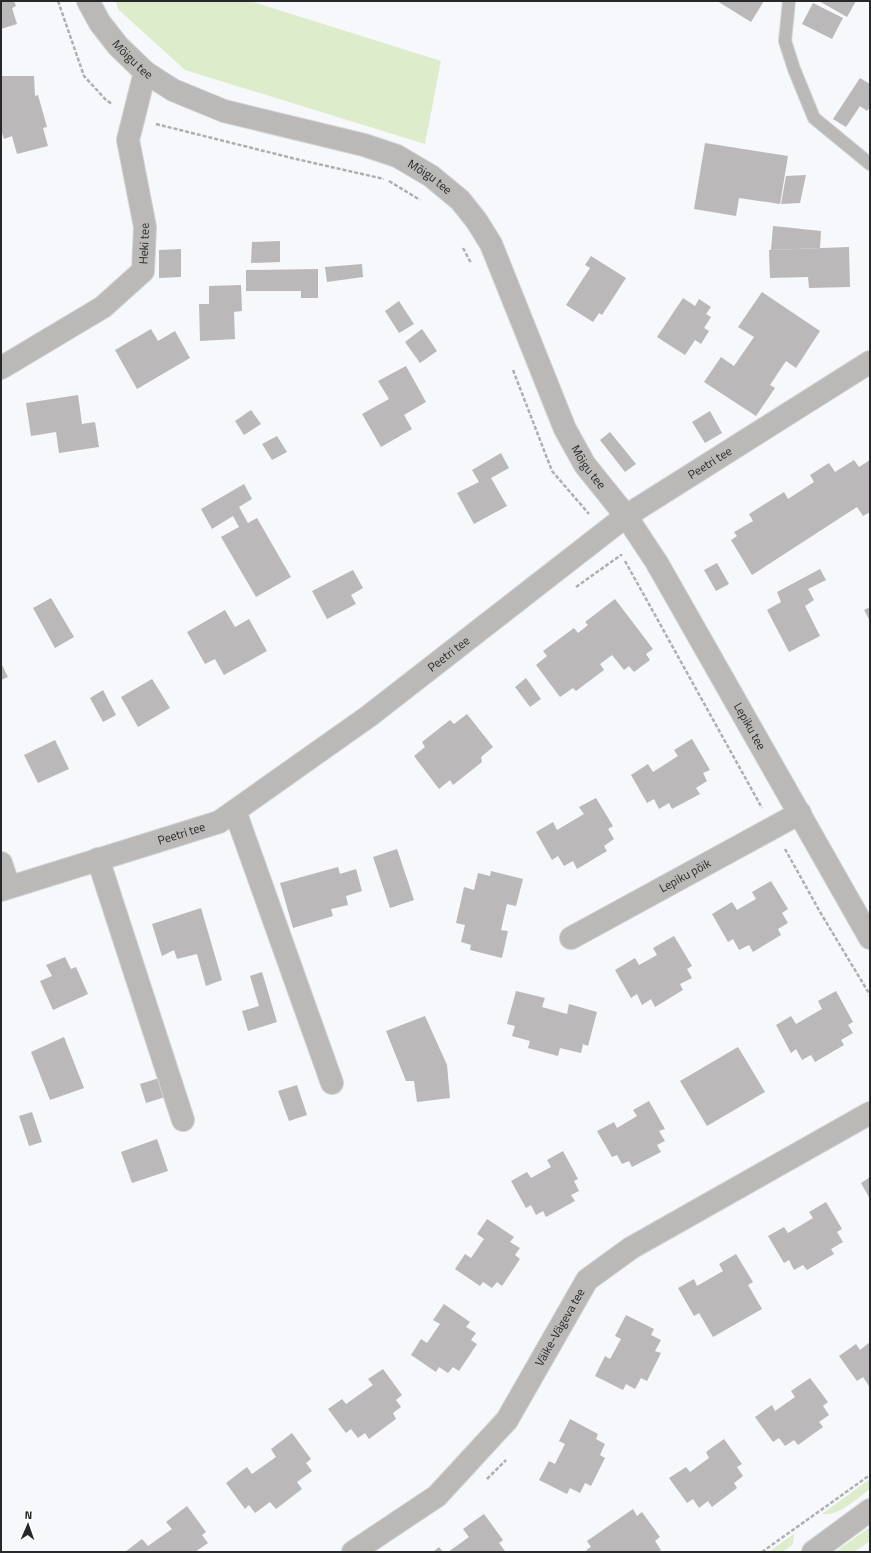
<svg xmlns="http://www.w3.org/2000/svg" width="871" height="1553" font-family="'Titillium Web',sans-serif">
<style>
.green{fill:#ddecca}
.building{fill:#bbb8b9}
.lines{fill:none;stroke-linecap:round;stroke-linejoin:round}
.service-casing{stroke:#d1d3d5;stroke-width:14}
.minor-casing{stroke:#d1d3d5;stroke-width:24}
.path{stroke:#adafb1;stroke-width:2.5;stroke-dasharray:4 2;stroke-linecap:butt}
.service{stroke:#bab9b8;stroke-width:12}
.minor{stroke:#bab9b8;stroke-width:22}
.labels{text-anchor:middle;stroke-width:4;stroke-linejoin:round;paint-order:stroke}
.street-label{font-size:12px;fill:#272829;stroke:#fff}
</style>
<rect width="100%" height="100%" fill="#f6f8fb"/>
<!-- green -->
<g class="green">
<polygon points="116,1 250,1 441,61 425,144 185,70 118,9"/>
<path d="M870,1479V1489C856,1499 840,1516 822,1514Z"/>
<polygon points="870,1527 870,1541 854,1552 835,1552"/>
<path d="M794,1534L793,1544C784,1553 780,1552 768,1552Z"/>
</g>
<!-- building -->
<g class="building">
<polygon points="1,1 14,1 16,6 12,8 17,24 1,29"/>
<polygon points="717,1 764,1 751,22"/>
<polygon points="819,1 856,1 847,17"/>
<polygon points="813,3 843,18 832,39 802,24"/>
<polygon points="1,76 34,76 35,96 38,95 47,127 43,128 48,146 17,154 12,136 4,139 1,130"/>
<polygon points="860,78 870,84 870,107 867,111 860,106 846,127 833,119"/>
<polygon points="705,143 788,156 780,204 739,198 736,216 694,209"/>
<polygon points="806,175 800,203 781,204 786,176"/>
<polygon points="773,226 821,231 820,248 771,250"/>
<polygon points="280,241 280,262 251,263 252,242"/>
<polygon points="849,247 850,287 809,288 808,277 770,278 769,250"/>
<polygon points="181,249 181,277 159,278 159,250"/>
<polygon points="591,256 626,278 602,315 599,313 593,322 566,305 590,268 585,265"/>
<polygon points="362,264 363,277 327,282 325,267"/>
<polygon points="318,269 318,298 301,298 301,291 246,291 246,270"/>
<polygon points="241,285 242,311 234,312 235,339 200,341 199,304 209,304 209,286"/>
<polygon points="762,292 820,331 796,368 786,361 770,385 775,388 756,416 704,382 721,357 734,366 754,337 738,327"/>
<polygon points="683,298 695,306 699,299 711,307 706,314 711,317 704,328 709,331 701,344 695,340 685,355 657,337"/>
<polygon points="399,301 414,324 399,333 385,311"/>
<polygon points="151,329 158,341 175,331 190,358 137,389 115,350"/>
<polygon points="422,329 437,351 420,363 405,342"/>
<polygon points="406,366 426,402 404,415 412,429 381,447 362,414 389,399 378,381"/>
<polygon points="78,395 82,424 95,422 99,447 59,453 56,432 31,436 26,403"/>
<polygon points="251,410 261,424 244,435 235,421"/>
<polygon points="710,411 722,433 705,443 692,422"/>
<polygon points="610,432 636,464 625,472 600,440"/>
<polygon points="277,436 287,452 272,460 262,444"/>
<polygon points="501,453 509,468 491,478 507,506 474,524 457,493 479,482 472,470"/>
<polygon points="854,460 859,467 870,460 870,512 863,516 857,507 752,575 731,540 737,536 734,532 753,521 749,514 784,492 788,499 814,482 810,475 829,463 835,472"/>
<polygon points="244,484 252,499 239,507 248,523 257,518 291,577 256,597 221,537 239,527 233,516 212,529 201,509"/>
<polygon points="717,563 729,584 716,591 704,570"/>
<polygon points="820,569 826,580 808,589 814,600 805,606 820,636 789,652 767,610 781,602 777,592"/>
<polygon points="353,570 363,588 351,595 356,604 327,619 312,591"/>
<polygon points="51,598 74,637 55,648 33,608"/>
<polygon points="615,599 653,649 646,654 650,660 634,672 629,666 624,670 612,655 600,664 604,670 576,691 573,688 560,697 536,665 547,656 543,651 574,628 578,633 588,625 585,622"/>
<polygon points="870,607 870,621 864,610"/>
<polygon points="225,610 235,627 249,619 267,651 224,675 215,659 205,664 187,632"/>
<polygon points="1,663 8,677 1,680"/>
<polygon points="526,678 541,699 530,707 515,687"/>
<polygon points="152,679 170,708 138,727 121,697"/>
<polygon points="103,690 116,715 103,722 90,698"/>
<polygon points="467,714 493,747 481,757 482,762 453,785 450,780 439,789 414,756 425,747 422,742 450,720 454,724"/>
<polygon points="692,739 710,770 703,773 707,781 696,788 700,794 672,809 669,803 659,809 654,799 647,803 631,775 648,764 653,772 678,756 674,750"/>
<polygon points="55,740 69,769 38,783 24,755"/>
<polygon points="596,798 613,826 608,829 614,839 604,846 607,851 577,869 573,861 564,866 558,856 552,860 536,832 553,822 557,830 584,814 579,807"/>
<polygon points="397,849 414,900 390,908 373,857"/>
<polygon points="338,867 340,874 356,869 362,891 346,896 348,905 331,909 333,916 293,928 280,883"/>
<polygon points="491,871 523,879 516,906 507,904 501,930 508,931 502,958 470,950 471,945 461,942 465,925 456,923 464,887 474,890 478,873 490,876"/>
<polygon points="771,881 788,909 782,913 788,923 778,929 781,935 753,952 749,945 739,950 733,939 728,942 712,914 732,902 737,910 756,899 752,892"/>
<polygon points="201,908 222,980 206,986 197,954 177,959 174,950 162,956 152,924"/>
<polygon points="674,936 692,966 687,969 692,978 680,984 683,990 655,1007 651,999 642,1005 637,994 631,998 615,970 635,958 639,965 657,955 653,948"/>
<polygon points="65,957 71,969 76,967 88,994 53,1010 40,981 52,976 46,965"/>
<polygon points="262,972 277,1022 248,1031 242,1011 259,1006 250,976"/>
<polygon points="516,991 545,998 542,1007 567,1014 569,1004 597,1012 588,1046 583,1044 581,1053 560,1048 558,1056 528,1048 530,1041 512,1036 515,1026 507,1024"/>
<polygon points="836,991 853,1022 848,1025 853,1033 841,1040 844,1045 815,1062 811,1055 802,1060 796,1049 791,1053 776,1025 791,1016 796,1024 822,1009 818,1001"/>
<polygon points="425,1016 447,1065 450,1098 417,1102 414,1081 406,1081 386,1031"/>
<polygon points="64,1037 84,1088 50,1100 31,1052"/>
<polygon points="738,1047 765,1092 707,1126 680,1081"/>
<polygon points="159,1078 165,1097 146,1103 140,1084"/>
<polygon points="297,1085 307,1115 289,1121 278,1091"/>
<polygon points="649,1101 665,1129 659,1131 665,1141 657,1145 661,1152 632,1167 629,1161 622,1164 617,1155 612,1157 597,1131 614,1122 617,1128 637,1116 633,1110"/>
<polygon points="32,1112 42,1142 29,1146 19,1116"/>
<polygon points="157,1139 168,1171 132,1183 121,1152"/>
<polygon points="563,1151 578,1179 574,1181 579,1191 571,1195 575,1201 546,1217 543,1211 536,1215 531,1205 526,1208 511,1181 527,1172 531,1178 551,1167 547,1160"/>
<polygon points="870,1177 870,1199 861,1183"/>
<polygon points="826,1202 842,1229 837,1232 843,1242 831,1249 834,1254 807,1270 803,1265 794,1270 789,1260 784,1263 768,1236 784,1227 788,1233 813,1218 809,1212"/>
<polygon points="487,1219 514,1237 510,1242 520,1248 515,1255 520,1259 502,1286 497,1282 492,1288 483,1282 480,1286 455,1269 465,1254 471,1258 484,1239 477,1234"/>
<polygon points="736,1254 753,1282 748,1285 762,1309 713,1337 699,1313 694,1316 678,1288 694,1279 697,1286 723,1271 719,1264"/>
<polygon points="444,1304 470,1322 466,1327 476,1333 471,1340 477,1344 459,1371 453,1367 448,1373 439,1367 436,1372 411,1355 421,1339 427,1343 440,1324 433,1320"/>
<polygon points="626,1315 654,1329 651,1335 661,1340 655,1351 661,1353 647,1381 641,1378 635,1389 626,1384 623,1390 595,1376 605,1356 610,1359 621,1339 615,1336"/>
<polygon points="870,1342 870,1385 869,1386 863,1377 857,1381 839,1356 856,1344 860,1350"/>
<polygon points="383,1369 402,1395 396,1400 401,1407 393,1413 396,1419 369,1439 365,1433 358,1438 351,1429 346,1433 328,1409 342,1399 346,1404 373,1385 368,1379"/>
<polygon points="810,1378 828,1402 823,1406 829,1415 819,1422 823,1427 798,1445 794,1440 785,1446 779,1438 773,1442 755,1417 772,1405 775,1411 795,1397 791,1391"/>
<polygon points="570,1419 598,1434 596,1439 605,1444 600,1455 605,1458 591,1486 585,1483 580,1493 570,1488 567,1494 539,1480 549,1461 555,1464 565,1444 559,1441"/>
<polygon points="292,1433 311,1459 306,1463 312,1471 297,1482 302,1489 276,1509 270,1502 255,1513 249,1505 245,1509 226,1483 247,1467 252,1474 276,1457 271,1449"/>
<polygon points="724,1439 742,1464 737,1467 743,1476 734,1483 737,1488 712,1507 708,1501 699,1508 693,1499 687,1503 669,1478 686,1467 690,1472 709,1458 706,1452"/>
<polygon points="187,1506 206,1532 202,1535 208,1543 195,1552 125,1552 142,1539 148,1546 172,1529 166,1522"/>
<polygon points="633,1509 637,1516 642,1512 660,1537 655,1541 661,1550 658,1552 588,1552 586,1550 591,1547 587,1541"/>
<polygon points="484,1514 503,1540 499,1543 505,1551 448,1552 469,1537 463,1529"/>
<polygon points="439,1547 443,1552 433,1552"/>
</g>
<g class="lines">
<defs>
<polyline id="service" points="789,1 785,41 794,69 814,118 870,164"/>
<g id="minor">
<path id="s1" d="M88,1L100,23L118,46L145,72L173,90L224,111L364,145L397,156L431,176L460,200L476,220L491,244L565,429L585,465L626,516L657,563L870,938"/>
<path id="s2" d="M1,368L103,307L143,271L145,227L128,140L145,72"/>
<polyline points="235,811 332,1083"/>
<polyline points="98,859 183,1120"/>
<polyline points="1,863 9,887"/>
<path id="s3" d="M1,890L219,822L369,716L626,516L870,362"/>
<path id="s4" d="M571,938L800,813"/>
<path id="s5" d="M353,1552L437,1496L507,1420L587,1280L631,1248L870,1113"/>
<polyline points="813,1552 870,1510"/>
</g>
</defs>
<!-- service casing -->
<use href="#service" class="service-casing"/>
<!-- minor casing -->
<use href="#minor" class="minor-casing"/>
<!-- path -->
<g class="path">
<polyline points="58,1 84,76 106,100 112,104"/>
<polyline points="156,124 296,159 384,179"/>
<polyline points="389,181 420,200"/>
<polyline points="463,248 471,263"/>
<polyline points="513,370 552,471 589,514"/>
<polyline points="625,561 762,808"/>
<polyline points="576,587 621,555 621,554"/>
<polyline points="785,849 820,912 870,995"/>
<polyline points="487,1479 506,1460"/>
<polyline points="762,1552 870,1475"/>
<polyline points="869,1552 870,1551"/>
</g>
<!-- service -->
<use href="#service" class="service"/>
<!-- minor -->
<use href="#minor" class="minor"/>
</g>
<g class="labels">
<!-- street labels -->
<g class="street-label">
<text dy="4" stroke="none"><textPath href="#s1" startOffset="74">Mõigu tee</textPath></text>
<text dy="4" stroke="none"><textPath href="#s1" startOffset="398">Mõigu tee</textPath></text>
<text dy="4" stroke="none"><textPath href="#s2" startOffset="200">Heki tee</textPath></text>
<text dy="4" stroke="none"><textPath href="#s3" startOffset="837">Peetri tee</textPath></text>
<text dy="4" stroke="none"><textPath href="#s1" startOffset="734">Mõigu tee</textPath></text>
<text dy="4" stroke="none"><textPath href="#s3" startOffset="513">Peetri tee</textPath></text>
<text dy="4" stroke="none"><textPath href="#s1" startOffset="1040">Lepiku tee</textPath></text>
<text dy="4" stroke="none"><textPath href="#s3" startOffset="189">Peetri tee</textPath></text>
<text dy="4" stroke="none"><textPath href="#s4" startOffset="130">Lepiku põik</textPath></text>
<text dy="4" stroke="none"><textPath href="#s5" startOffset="311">Väike-Vägeva tee</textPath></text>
</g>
</g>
<!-- border -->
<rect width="871" height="1553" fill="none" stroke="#272829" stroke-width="4"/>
<!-- north arrow -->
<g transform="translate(28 1525) rotate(2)" stroke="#ffffff" stroke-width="3" paint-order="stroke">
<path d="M0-3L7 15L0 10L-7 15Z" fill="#272829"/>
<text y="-6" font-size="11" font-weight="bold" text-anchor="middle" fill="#272829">N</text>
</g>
</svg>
